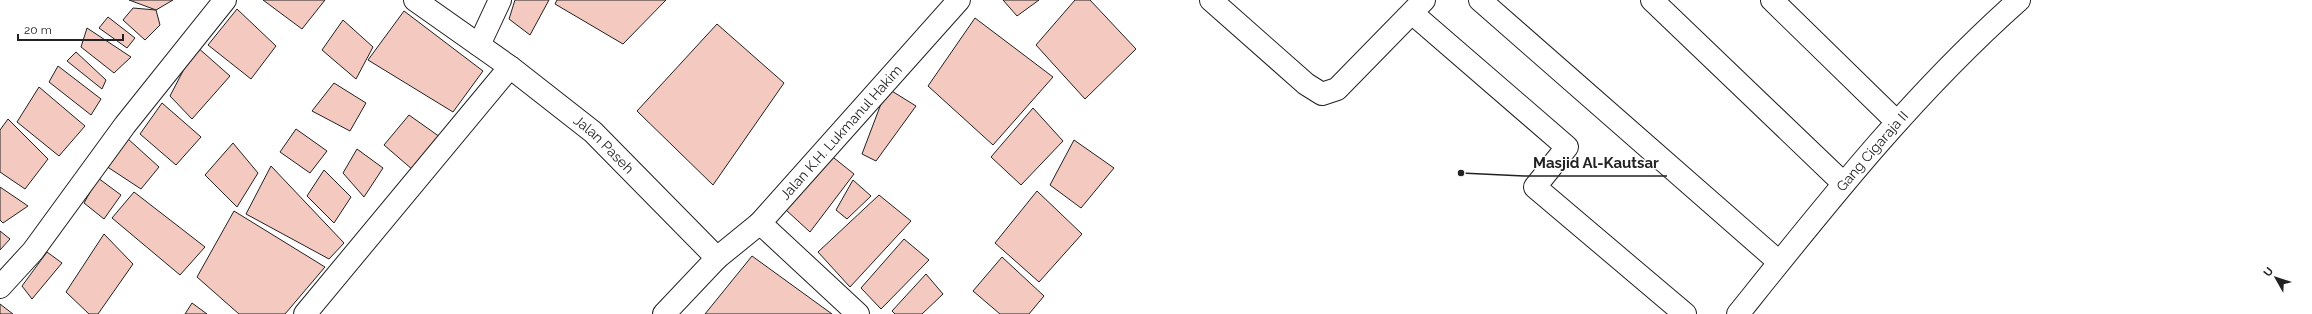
<svg xmlns="http://www.w3.org/2000/svg" width="2312" height="314" font-family="Raleway,sans-serif">
<style>
.building{fill:#f3c9c0;stroke:#222}
.lines{fill:none;stroke-linecap:round;stroke-linejoin:round}
.minor-casing{stroke:#222;stroke-width:24}
.tertiary-casing{stroke:#222;stroke-width:24}
.minor{stroke:#fff;stroke-width:22}
.tertiary{stroke:#fff;stroke-width:22}
.labels{text-anchor:middle;stroke-width:3;stroke-linejoin:round;paint-order:stroke}
.street-label{font-size:14px;fill:#222;stroke:#fff}
.leader{fill:none;stroke:#222;stroke-width:1.5}
.callout-dot{fill:#222;stroke:#fff;stroke-width:1.5}
.callout-label{font-size:15px;text-anchor:middle;font-weight:bold;fill:#222;stroke:#fff;stroke-width:3;stroke-linejoin:round;paint-order:stroke}
</style>
<rect width="100%" height="100%" fill="#fff"/>
<!-- building -->
<g class="building">
<polygon points="129,0 173,0 156,10"/>
<polygon points="263,0 325,0 302,29"/>
<polygon points="515,0 549,0 530,35 509,19"/>
<polygon points="557,0 666,0 623,44 555,4"/>
<polygon points="1003,0 1039,0 1017,16"/>
<polygon points="1075,0 1090,0 1136,49 1085,99 1036,45"/>
<polygon points="133,8 156,10 160,25 145,40 123,20"/>
<polygon points="237,9 276,46 251,79 208,45"/>
<polygon points="404,11 483,71 453,112 368,60"/>
<polygon points="108,17 135,38 127,48 99,28"/>
<polygon points="975,18 1053,77 993,145 928,86"/>
<polygon points="343,20 373,47 356,79 322,50"/>
<polygon points="717,24 784,83 713,185 637,111"/>
<polygon points="87,28 131,57 114,73 81,47"/>
<polygon points="196,46 230,76 192,119 170,96"/>
<polygon points="76,52 106,80 102,89 67,61"/>
<polygon points="58,66 101,99 91,115 49,82"/>
<polygon points="334,83 366,103 350,131 312,111"/>
<polygon points="39,87 85,126 59,156 17,122"/>
<polygon points="887,88 916,106 876,161 862,154"/>
<polygon points="162,103 201,137 176,165 140,134"/>
<polygon points="1033,108 1063,141 1021,185 991,157"/>
<polygon points="409,115 440,137 413,170 384,145"/>
<polygon points="8,119 48,159 25,189 0,172 0,130"/>
<polygon points="296,129 327,151 310,173 280,152"/>
<polygon points="127,138 159,167 141,189 106,166"/>
<polygon points="1074,140 1114,168 1081,208 1050,185"/>
<polygon points="233,143 258,173 237,207 205,175"/>
<polygon points="357,149 383,168 364,197 343,173"/>
<polygon points="824,150 854,174 810,232 786,210"/>
<polygon points="271,166 344,243 329,259 246,214"/>
<polygon points="324,170 351,197 334,223 307,196"/>
<polygon points="98,178 121,195 104,219 84,203"/>
<polygon points="853,180 871,196 847,219 836,210"/>
<polygon points="0,187 28,206 3,223 0,220"/>
<polygon points="1037,191 1082,234 1039,282 995,243"/>
<polygon points="134,192 205,247 180,275 112,218"/>
<polygon points="879,195 911,221 850,287 818,252"/>
<polygon points="234,211 325,267 285,314 239,314 197,277"/>
<polygon points="0,231 10,239 0,250"/>
<polygon points="104,234 133,264 98,314 89,314 66,292"/>
<polygon points="904,239 929,260 881,309 861,288"/>
<polygon points="47,252 62,263 32,299 22,286"/>
<polygon points="752,256 832,314 705,314"/>
<polygon points="1002,257 1044,296 1029,314 1000,314 973,291"/>
<polygon points="926,274 943,294 922,314 895,314 892,311"/>
<polygon points="192,303 207,314 185,314"/>
<polygon points="0,304 13,314 0,314"/>
</g>
<g class="lines">
<defs>
<g id="minor">
<polyline points="1211,0 1306,84 1322,94 1337,89 1424,0"/>
<polyline points="1480,0 1779,262"/>
<polyline points="1652,0 1843,183"/>
<polyline points="1772,0 1897,122"/>
<polyline points="1412,13 1567,147 1535,187 1685,314"/>
<polyline points="479,45 500,0"/>
<polyline points="760,223 858,314"/>
<path id="s1" d="M717,258L760,223L959,0"/>
<polyline points="0,287 33,251 125,125 225,0"/>
<polyline points="305,314 510,67"/>
<path id="s2" d="M1738,314C1827,203 1912,95 2019,0"/>
</g>
<g id="tertiary">
<path id="s3" d="M415,0L510,67L593,132L717,258L664,314"/>
</g>
</defs>
<!-- minor casing -->
<use href="#minor" class="minor-casing"/>
<!-- tertiary casing -->
<use href="#tertiary" class="tertiary-casing"/>
<!-- minor -->
<use href="#minor" class="minor"/>
<!-- tertiary -->
<use href="#tertiary" class="tertiary"/>
</g>
<g class="labels">
<!-- street labels -->
<g class="street-label">
<text dy="5" stroke="none"><textPath href="#s1" startOffset="177">Jalan K.H. Lukmanul Hakim</textPath></text>
<text dy="5" stroke="none"><textPath href="#s3" startOffset="238">Jalan Paseh</textPath></text>
<text dy="5" stroke="none"><textPath href="#s2" startOffset="211">Gang Cigaraja II</textPath></text>
</g>
</g>
<!-- callouts -->
<path class="leader" d="M1461 173L1524 176H1667"/>
<circle class="callout-dot" cx="1461" cy="173" r="4"/>
<g class="callout-label">
<text x="1596" y="168">Masjid Al-Kautsar</text>
</g>
<!-- north arrow -->
<g transform="translate(2276 278) rotate(309)" stroke="#ffffff" stroke-width="3" paint-order="stroke">
<path d="M0-3L7 15L0 10L-7 15Z" fill="#222222"/>
<text y="-6" font-size="11" font-weight="bold" text-anchor="middle" fill="#222222">U</text>
</g>
<!-- scale -->
<path d="M18 34v6h105v-6" fill="none" stroke="#222222" stroke-width="2"/>
<text x="24" y="34" font-size="12" fill="#222222" stroke="#ffffff" stroke-width="3" paint-order="stroke">20 m</text>
</svg>
